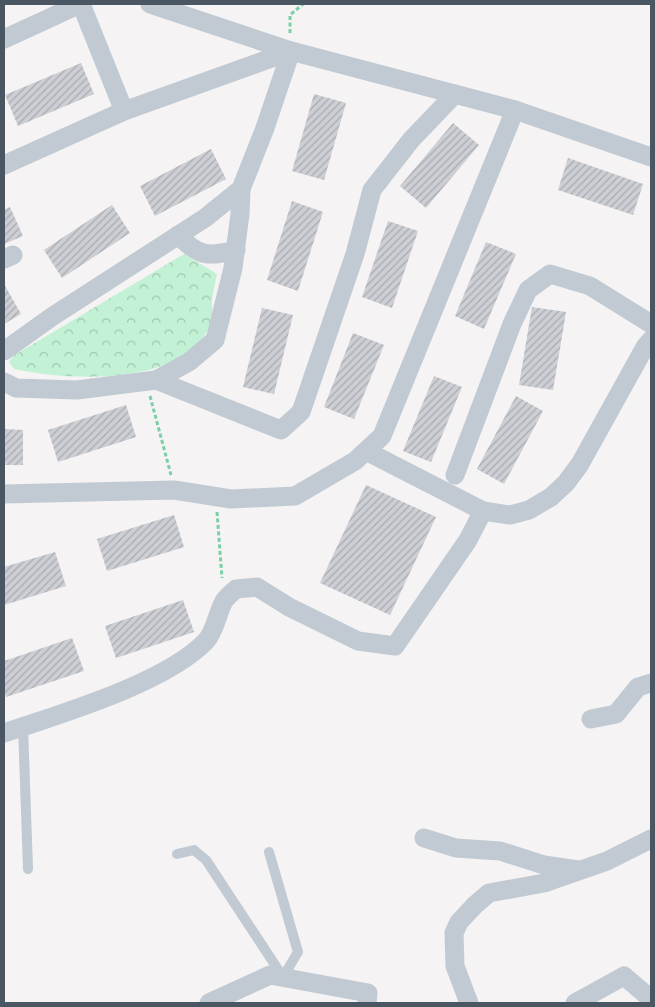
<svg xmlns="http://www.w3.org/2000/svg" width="655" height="1007" font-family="'Titillium Web',sans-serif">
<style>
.park{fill:url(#park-crowns)}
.building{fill:url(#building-hatch)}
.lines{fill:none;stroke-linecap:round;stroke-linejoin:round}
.path{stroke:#7ad0a6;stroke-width:3;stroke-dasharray:4 2.5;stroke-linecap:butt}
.lane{stroke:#c1cad2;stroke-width:10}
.street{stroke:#c1cad2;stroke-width:19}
</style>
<defs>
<pattern id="park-crowns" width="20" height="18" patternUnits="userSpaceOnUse" patternTransform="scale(1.25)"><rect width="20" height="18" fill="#c3f1d5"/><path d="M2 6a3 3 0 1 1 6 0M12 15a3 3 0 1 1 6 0" fill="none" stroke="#a0c6b0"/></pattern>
<pattern id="building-hatch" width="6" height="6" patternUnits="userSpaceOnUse" patternTransform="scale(1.25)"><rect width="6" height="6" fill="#cdcfd5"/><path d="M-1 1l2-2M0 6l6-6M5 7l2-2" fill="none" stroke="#a8abb0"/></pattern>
</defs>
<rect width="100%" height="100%" fill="#f5f3f3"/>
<!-- park -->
<path class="park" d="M184,254L217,274C215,283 213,292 212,301C212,307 213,314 212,320C189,388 69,381 14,369L9,362L13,356Z"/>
<!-- building -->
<g class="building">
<polygon points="81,63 94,94 18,126 5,95"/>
<polygon points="314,94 346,103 324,180 292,171"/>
<polygon points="453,123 479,145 426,208 400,186"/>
<polygon points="211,149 226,179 155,216 140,186"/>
<polygon points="568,158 643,184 633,215 558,190"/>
<polygon points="292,201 323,212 298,291 267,280"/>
<polygon points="112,205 130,233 62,278 44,250"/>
<polygon points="10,207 23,236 4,244 4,210"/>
<polygon points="388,221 418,231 392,308 362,297"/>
<polygon points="486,242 516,254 484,329 455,316"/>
<polygon points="4,284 21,314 4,324"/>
<polygon points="532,307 566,312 553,390 519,385"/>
<polygon points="262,308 293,315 274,394 243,387"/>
<polygon points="353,333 384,345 354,419 324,407"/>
<polygon points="434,376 462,387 431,462 403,451"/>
<polygon points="516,396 543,411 504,484 477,469"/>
<polygon points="126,405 136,437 58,462 48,430"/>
<polygon points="4,429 23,430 23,465 4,465"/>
<polygon points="366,485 436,517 390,615 320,583"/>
<polygon points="174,515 184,547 107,571 97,539"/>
<polygon points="55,552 66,586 4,605 4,567"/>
<polygon points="183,600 194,632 116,658 105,626"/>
<polygon points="72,638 84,671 6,697 4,689 4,661"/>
</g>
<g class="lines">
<!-- path -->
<g class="path">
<polyline points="290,33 290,15 303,4"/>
<polyline points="150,396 171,475"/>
<polyline points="217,512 222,578"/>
</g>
<!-- lane -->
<g class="lane">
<polyline points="23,726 28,869"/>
<polyline points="177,854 194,850 206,860 283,977 298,952 269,852"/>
</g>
<!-- street -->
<g class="street">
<polyline points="81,4 124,111"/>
<polyline points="150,4 291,51 515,110 651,157"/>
<polyline points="4,39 80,4"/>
<polyline points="4,165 124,111 291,51"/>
<path d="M178,235C199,257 208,257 236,250"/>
<polyline points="4,259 13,255"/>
<polyline points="4,351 53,316 205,218 241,189 265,128 291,51"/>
<polyline points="156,380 189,362 215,340 233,268 240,214 241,189"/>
<polyline points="4,382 16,388 77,390 156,380 281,430 301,412 355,254 372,190 411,140 455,94"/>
<polyline points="366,451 483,511 510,515 529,510 551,497 566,483 580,464 645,347 651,340"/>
<polyline points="455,475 512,324 528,290 550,274 590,286 651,324"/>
<polyline points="4,494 174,490 231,499 295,496 355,461 382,436 515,110"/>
<polyline points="591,719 616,714 638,687 651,683"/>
<path d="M4,733C60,714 166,683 206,641C215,631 217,615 223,603C225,598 232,593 236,589L257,587L289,607L358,641L395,646L468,540L483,511"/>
<polyline points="424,838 456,848 500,851 544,865 578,870"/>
<polyline points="209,1003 270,975 368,993 367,1003"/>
<polyline points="469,1003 455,966 454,933 459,922 475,905 489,893 544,883 607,861 651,839"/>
<polyline points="575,1003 624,976 651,999"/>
</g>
</g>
<!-- border -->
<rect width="655" height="1007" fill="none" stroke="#4a5661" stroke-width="10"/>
</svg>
